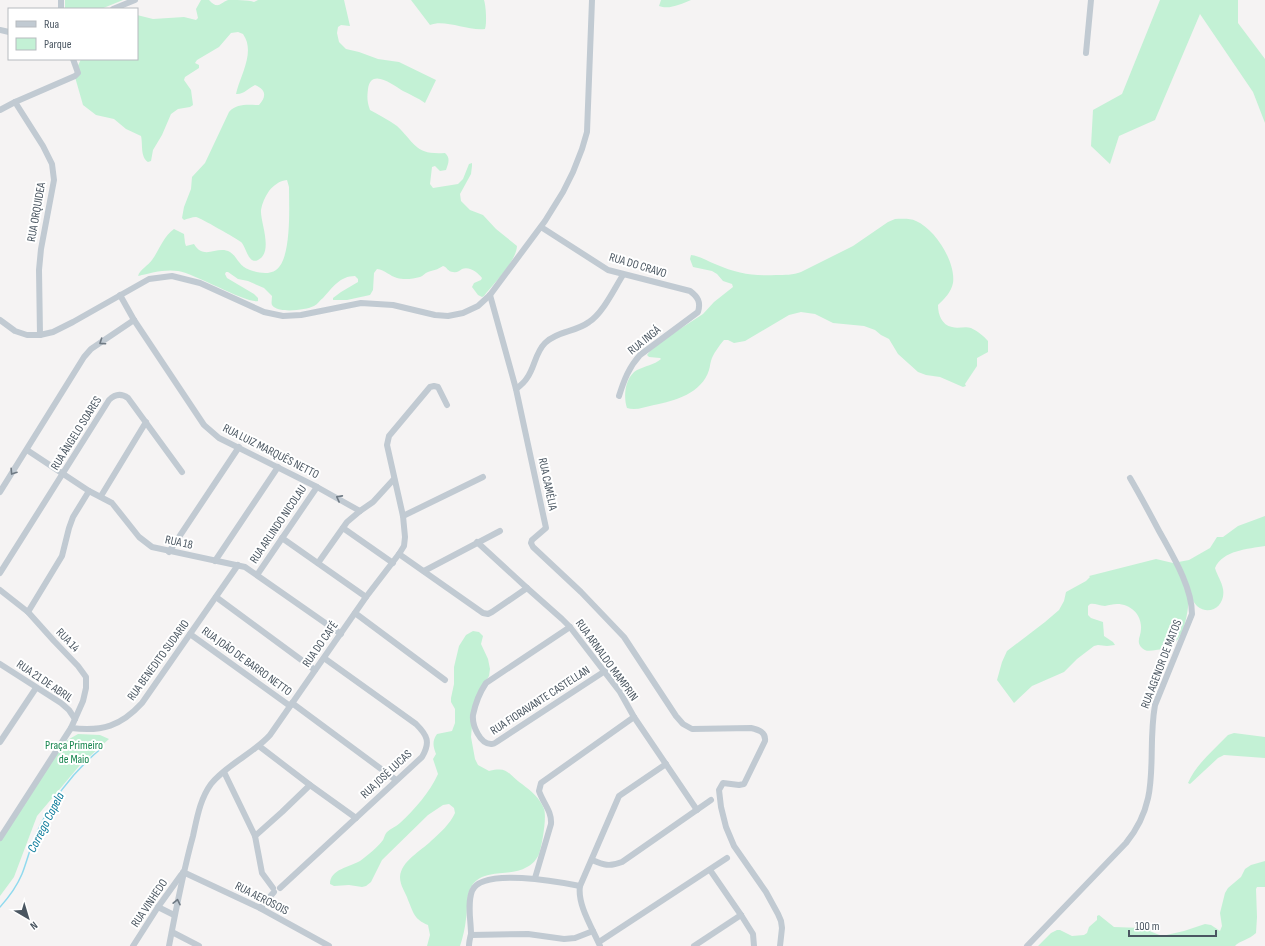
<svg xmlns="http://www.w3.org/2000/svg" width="1265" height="946" font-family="'Sofia Sans Condensed',sans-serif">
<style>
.green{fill:#c3f1d5}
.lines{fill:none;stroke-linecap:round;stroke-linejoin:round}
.stream{stroke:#90daee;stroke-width:1.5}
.minor{stroke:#c1cad2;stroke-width:6}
.oneway{stroke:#6e7983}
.labels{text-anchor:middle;stroke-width:4;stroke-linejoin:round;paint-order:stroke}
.street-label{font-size:12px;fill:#4a5661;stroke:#fff}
.park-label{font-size:12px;fill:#17864f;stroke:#fff}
.water-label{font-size:13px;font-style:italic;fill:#0c7c9b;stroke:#fff}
</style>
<rect width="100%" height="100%" fill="#f5f3f3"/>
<!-- green -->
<g class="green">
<polygon points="65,0 123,0 101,9 65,9"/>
<path d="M201,0H209C218,10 220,3 228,0C234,0 249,0 254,2L258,0H344L350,26L341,25L338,27L337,33L339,42L346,49L359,52L378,59L399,62L436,80L425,103C418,98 411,95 403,91C394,86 371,67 368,89C367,97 367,102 370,110C379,115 389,120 397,126C416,144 415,155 445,153C451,158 448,164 446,170L440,171L435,166L432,167L430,184L433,188L458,184L463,179L469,164L472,163V166L471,174L460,194L461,201L470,210L483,215L496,229L517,246C516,262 494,283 484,296L482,297L478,295L472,287L474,283L481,280L482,278C478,273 470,266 462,269C459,271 457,273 453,272C448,272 447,267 443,266C437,270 434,270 428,272C425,273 423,276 420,277C413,279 404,280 397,278C390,276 385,270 377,269L374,273L373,290L370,295L347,300H333V298L341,292L358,282V279L355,276C340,276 333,287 323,298C320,300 318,304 314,306C306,310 278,314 272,305C271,303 272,299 272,296L264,288L248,281L238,279L228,272H226L225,274L227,278L254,294L258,298V301C247,304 196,274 178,271C164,269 151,273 138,276C140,269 148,266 152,260C160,249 163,237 174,229L184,234L185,243L186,246L194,244C204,261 217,245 230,252C238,257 238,266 250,270C258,273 269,275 276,270C292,259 289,205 289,187L287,180C279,181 274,185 269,191C265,197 262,203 261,210C260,222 274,252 258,260C248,265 246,246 241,242C237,239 199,217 196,217C192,217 187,219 184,220L182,218L184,207L191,189L192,177L205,163L229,112C237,103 248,105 259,105C266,97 267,90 255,85C249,88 243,95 236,94L237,90C242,72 255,51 243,34L238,32L231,33L219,47L197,60L195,63L199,65V68L185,77L184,80L191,90L193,105L190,107L178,109L171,114L162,135L153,150L151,161L148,162C140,157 143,144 141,136L126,129L114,119L96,115L83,105L75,77L76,70L81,59H137V15L153,19L184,17L196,20L198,18L196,9Z"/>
<path d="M411,0H484C486,6 487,24 485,29C467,31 445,19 430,25Z"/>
<path d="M661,0H691C681,4 669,10 659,6Z"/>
<polygon points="1160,0 1238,0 1238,23 1265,59 1265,123 1253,92 1200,14 1155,120 1119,136 1110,164 1091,146 1093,110 1122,94"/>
<path d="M895,219C901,219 910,218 916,221C935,229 956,262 953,283C951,293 944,299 938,305C938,315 942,325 952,327C958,329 965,326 971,328C977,331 984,336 988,341V352L977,358V366L965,384L966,386L963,387L940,377L926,375L918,372L898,354L889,339L881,335L875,330L864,326L833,323L815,314L801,312L789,315L745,341L734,343L728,340H724C719,346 713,354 711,361C710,364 710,367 709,370C702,393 675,401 654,405C645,407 635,411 627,408C623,396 625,377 637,370C645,366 654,365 661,359L660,358L649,357L647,355L650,351L666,338L703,314L714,302L733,287L732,284L723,281L717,274L712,271L693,267L690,259L691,255C700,256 707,261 715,264C738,274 752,276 776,275C785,275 793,275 801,272L853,246L888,222Z"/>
<path d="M1265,516V546C1248,549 1223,550 1215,568C1217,575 1222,582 1223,589C1226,605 1210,617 1197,606C1194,603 1192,599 1189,596C1188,612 1185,638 1170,647C1166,649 1160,649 1156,650C1150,651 1145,652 1141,647C1136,641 1141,636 1141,629C1142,615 1131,604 1117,604C1113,604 1109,605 1105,606C1099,606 1095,603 1090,604L1088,606V615L1091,618L1103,622L1104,636L1113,642L1115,645L1107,646L1098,645L1094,646L1077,659L1064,672L1032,686L1014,703L997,680L1002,662L1007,651L1045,622L1059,610L1064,601L1066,592L1086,581L1090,577L1089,576L1156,559L1173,563L1189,560L1210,548L1217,537H1223L1238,526Z"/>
<path d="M473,631L479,632L483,636L481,644L488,659L490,669L489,676L478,693L473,714L471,737L475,759L478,765L489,771C509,766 507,774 522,784C531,791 540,798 544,809C547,817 542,845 539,854C537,859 532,865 527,867C511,877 486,868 473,884C465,894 468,908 466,919C465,928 463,937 460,946H427L430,935L428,925C414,919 414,914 408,900C406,893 400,886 400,877C401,861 421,851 431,841C440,833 450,824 455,813L454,808L449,804L443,805L428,815L382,860L371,882L366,886L362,887L349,885L334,886L330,884C330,869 350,867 360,861C368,855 377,848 383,840C384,838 385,834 387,832C391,828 396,827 400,823C414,810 430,792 438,774L433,759L436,754C433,746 432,741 437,734L452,731L455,723V709L451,702V698L454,684V667L459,646L466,635Z"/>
<path d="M1234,733L1265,737V758L1224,755L1218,758L1190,784L1188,783C1196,764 1214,750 1228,735Z"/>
<polygon points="78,734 100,735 109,739 80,765 37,816 14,877 0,896 0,841 64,742"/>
<path d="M1265,861V887H1257L1256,889L1257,917L1256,933C1249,940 1239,941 1235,946H1038L1051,933L1057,930H1060L1072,936L1084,935L1087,933L1089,927L1097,920V916L1099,915L1114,927L1142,928L1162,936L1184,931L1205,924L1211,925L1220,931L1222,926L1220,913L1225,893L1228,888L1241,877L1245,869L1251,865Z"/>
</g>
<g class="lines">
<!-- stream -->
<path class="stream" d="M0,907C9,897 17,886 22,874C26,864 29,852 33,842C47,805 73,771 103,747"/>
<!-- minor -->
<g class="minor">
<polyline points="61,0 61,9"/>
<polyline points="113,9 135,0"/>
<polyline points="0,30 9,32"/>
<polyline points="1086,53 1091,0"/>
<polyline points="15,102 43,146 52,164 54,180 41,249 39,270 40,335"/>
<polyline points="0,110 15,102 75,76 78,73 73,59"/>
<path d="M541,227L608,270L690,291C698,297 701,302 698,312L640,355C629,367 624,380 619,396"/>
<polyline points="120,295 134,320 204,425 219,438 317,487 360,511"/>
<path d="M490,295L516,389L546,528L532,540L531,543L533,547L581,592L624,637L676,716L683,724L692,729L751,728C759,730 766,732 765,741L744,784L739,785L723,783L719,790L721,807L726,827L734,846L766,892L778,914L781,921L782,928L780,946"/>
<polyline points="0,320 15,331 27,335 40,335 53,332 73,322 149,279 172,276 200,283 264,312 283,316 301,315 361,303 393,305 435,315 448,316 463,313 478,306 490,295 545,221 563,192 573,172 582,149 587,132 592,0"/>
<path d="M516,389C520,386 524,383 527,378C535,367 535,353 545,343C557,331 576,332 589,322C603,313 614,289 623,275"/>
<polyline points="27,450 89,491 112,503 139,537 152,547 245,567 341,634"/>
<polyline points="0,492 84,357 91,349 134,320"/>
<polyline points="101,496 146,422"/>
<polyline points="403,516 483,477"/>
<polyline points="343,528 393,563"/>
<polyline points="282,538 366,597"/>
<polyline points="477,542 527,588 562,619 570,627 620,692 634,717 697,810"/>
<polyline points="169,552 239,447"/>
<polyline points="399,554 483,613 488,614 492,612 527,588"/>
<polyline points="215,561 278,467"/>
<polyline points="318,563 347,522 360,511 373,502 394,479"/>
<polyline points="424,571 500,531"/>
<path d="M0,573L109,400C115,394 121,393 128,398L182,472"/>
<polyline points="257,575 317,487"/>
<polyline points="0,590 28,612 54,641 78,666 86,677 86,688 83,701 71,728 0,838"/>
<polyline points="216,597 315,670"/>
<polyline points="28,612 62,556 69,528 73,517 89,491"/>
<polyline points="355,613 445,680"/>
<path d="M570,627L486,683C480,692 475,705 473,715C472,725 480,745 492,744C495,744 496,742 498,741L605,671"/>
<polyline points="190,634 290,706"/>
<polyline points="0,664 61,703 69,710 75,719"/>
<polyline points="292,703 396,780"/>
<path d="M71,728C102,732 121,726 142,703L238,565"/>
<polyline points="0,742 36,688"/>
<polyline points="259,746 310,785 356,818"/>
<polyline points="224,772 255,836 262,873 273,888"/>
<polyline points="255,836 282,812 310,785"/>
<path d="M592,860C604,865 609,867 622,862L711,800"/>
<polyline points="710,870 741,915 753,934 754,946"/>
<polyline points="183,872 260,908 329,946"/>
<path d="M535,878L551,824C552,811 543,803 539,791L541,783L634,717"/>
<path d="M280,888L422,757C431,742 427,735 416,724L324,658"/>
<polyline points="158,907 174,915"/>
<polyline points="260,908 274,892"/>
<polyline points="172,932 199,946"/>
<polyline points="471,935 528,934 564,939 575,938 593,931"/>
<polyline points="599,942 727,858"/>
<polyline points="133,946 158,907 181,875"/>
<path d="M169,946C176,909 183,872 193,836C197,818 200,799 211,784C227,764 253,754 270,735L366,597L399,554L404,546L405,537L403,516L387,445L389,436L430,387L434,386L438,387L447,405"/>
<path d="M469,946C469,942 470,938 471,934C471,921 467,904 472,891C481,867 560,882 580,886"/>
<path d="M600,946C593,929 577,905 580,886L619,796L666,764"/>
<polyline points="694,946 741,915"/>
<path d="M1027,946L1126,843C1163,798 1146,756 1155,705L1192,614C1192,586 1171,553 1158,529C1149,512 1140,495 1130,478"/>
</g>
</g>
<!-- one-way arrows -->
<defs><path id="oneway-chevron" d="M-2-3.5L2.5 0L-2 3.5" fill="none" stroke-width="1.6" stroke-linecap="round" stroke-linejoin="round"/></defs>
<g class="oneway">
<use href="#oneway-chevron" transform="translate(102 342) rotate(146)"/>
<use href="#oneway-chevron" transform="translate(13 472) rotate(123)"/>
<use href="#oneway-chevron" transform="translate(339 498) rotate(-152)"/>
<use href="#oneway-chevron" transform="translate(177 902) rotate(-78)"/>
</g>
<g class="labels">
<!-- street labels -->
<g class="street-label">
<text transform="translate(36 212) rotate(-80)" y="4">RUA ORQUIDEA</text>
<text transform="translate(638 265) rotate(17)" y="4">RUA DO CRAVO</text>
<text transform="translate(644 340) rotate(-39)" y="4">RUA INGÁ</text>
<text transform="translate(76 433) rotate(-58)" y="4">RUA ÂNGELO SOARES</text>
<text transform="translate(271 451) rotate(27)" y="4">RUA LUIZ MARQUÊS NETTO</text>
<text transform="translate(548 484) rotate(78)" y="4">RUA CAMÉLIA</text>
<text transform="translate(278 524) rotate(-56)" y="4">RUA ARLINDO NICOLAU</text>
<text transform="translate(179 542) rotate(12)" y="4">RUA 18</text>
<text transform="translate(68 640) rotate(46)" y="4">RUA 14</text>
<text transform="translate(320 644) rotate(-55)" y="4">RUA DO CAFÉ</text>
<text transform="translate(158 660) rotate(-54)" y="4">RUA BENEDITO SUDARIO</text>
<text transform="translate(607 660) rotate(54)" y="4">RUA ARNALDO MAMPRIN</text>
<text transform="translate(247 661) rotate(36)" y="4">RUA JOÃO DE BARRO NETTO</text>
<text transform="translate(1161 664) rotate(-69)" y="4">RUA AGENOR DE MATOS</text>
<text transform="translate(45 681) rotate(34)" y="4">RUA 21 DE ABRIL</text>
<text transform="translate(540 700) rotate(-33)" y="4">RUA FIORAVANTE CASTELLAN</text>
<text transform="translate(386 774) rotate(-43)" y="4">RUA JOSÉ LUCAS</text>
<text transform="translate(262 898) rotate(27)" y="4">RUA AEROSOIS</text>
<text transform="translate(149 903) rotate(-56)" y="4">RUA VINHEDO</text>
</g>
<!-- park labels -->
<g class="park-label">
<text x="74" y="749">Praça Primeiro<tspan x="74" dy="14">de Maio</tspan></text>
</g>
<!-- water labels -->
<g class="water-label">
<text transform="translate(45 822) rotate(-63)" y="5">Corrego Capela</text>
</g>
</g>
<!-- legend -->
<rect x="8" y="8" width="130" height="52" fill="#ffffff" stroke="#b7bbc0"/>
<rect x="16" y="21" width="20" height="6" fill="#c1cad2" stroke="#b7bbc0"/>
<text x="44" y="28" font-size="12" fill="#4a5661">Rua</text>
<rect x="16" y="38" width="20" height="12" fill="#c3f1d5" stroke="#b7bbc0"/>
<text x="44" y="48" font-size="12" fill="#4a5661">Parque</text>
<!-- north arrow -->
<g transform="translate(28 918) rotate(142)" stroke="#ffffff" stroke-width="3" paint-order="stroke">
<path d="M0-3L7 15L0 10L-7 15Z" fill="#4a5661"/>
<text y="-6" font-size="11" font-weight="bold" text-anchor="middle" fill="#4a5661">N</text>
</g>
<!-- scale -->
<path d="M1129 930v6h87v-6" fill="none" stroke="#4a5661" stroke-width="2"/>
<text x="1135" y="930" font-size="12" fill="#4a5661" stroke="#ffffff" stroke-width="3" paint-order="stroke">100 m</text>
</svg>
